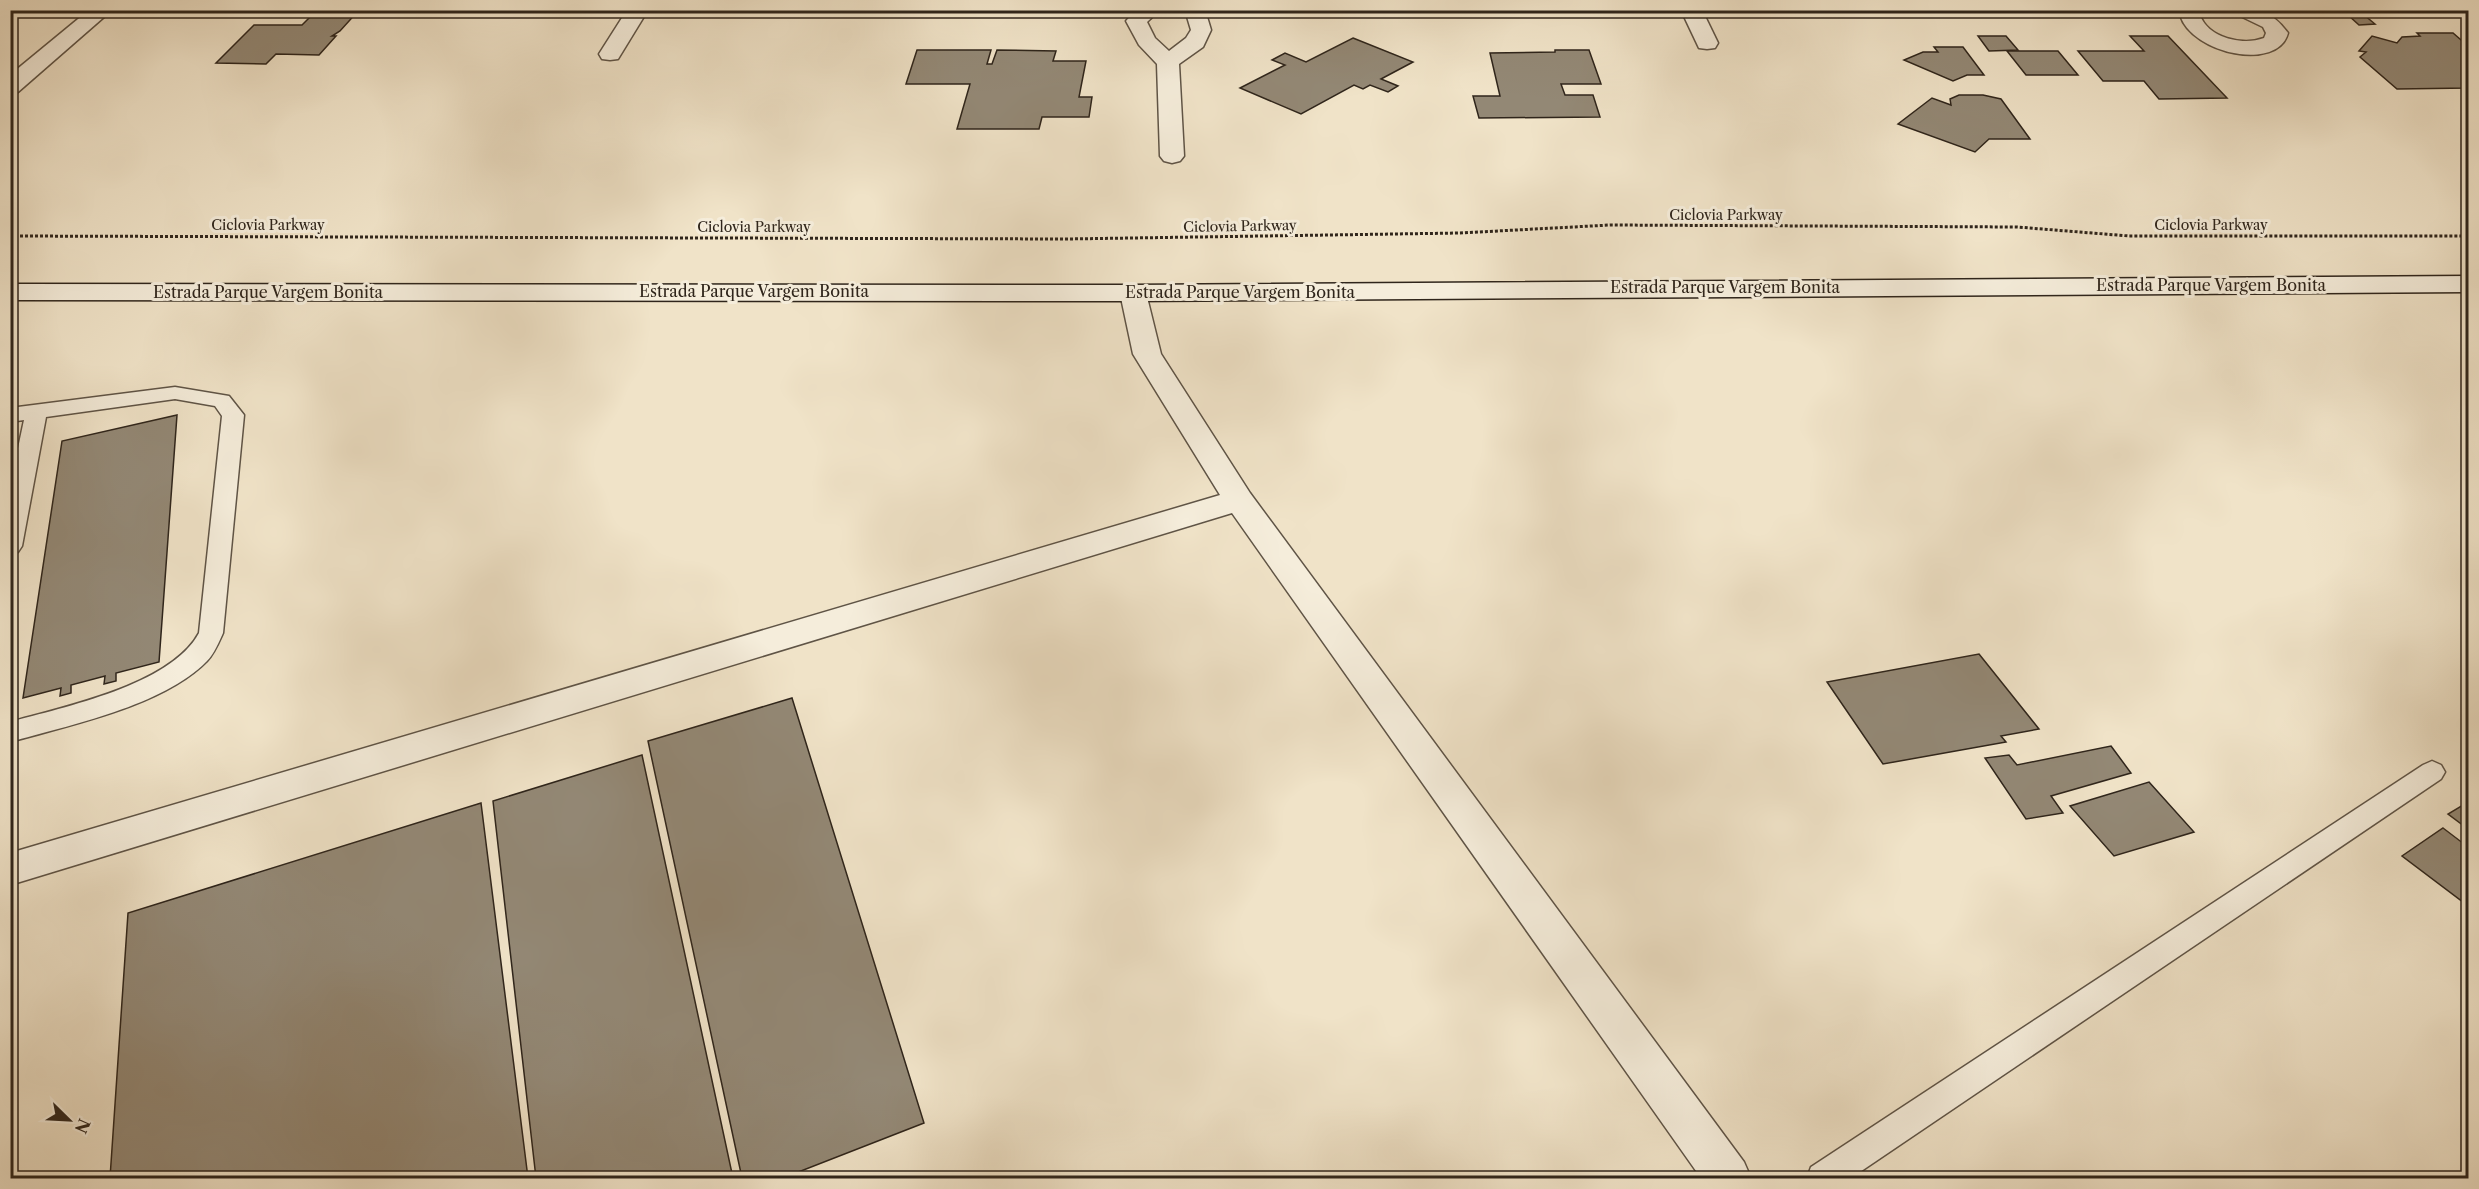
<svg xmlns="http://www.w3.org/2000/svg" width="2479" height="1189" font-family="'Libre Caslon Text',serif">
<style>
.building{fill:#938875;stroke:#2f251b;stroke-width:1.5}
.lines{fill:none;stroke-linecap:round;stroke-linejoin:round}
.lane-casing{stroke:#5f5446;stroke-width:3}
.street-casing{stroke:#5f5446;stroke-width:3}
.secondary-casing{stroke:#2f251b;stroke-width:3}
.path{stroke:#2f251b;stroke-width:3;stroke-dasharray:3 2;stroke-linecap:butt}
.lane{fill:#f5eddb;fill-rule:evenodd}
.street{fill:#f5eddb;fill-rule:evenodd}
.secondary{fill:#f5eddb;fill-rule:evenodd}
.labels{text-anchor:middle;stroke-width:6;stroke-linejoin:round;paint-order:stroke}
.far-street-label{font-size:14px;fill:#2f251b;stroke:#f5eddb}
.street-label{font-size:16px;fill:#2f251b;stroke:#f5eddb}
</style>
<rect width="100%" height="100%" fill="#f0e3c8"/>
<filter id="stains"><feTurbulence type="fractalNoise" baseFrequency=".00333" numOctaves="4"/><feColorMatrix values="0 0 0 0 .2 0 0 0 0 .09 0 0 0 0 .02 0 0 0 .5 -.17"/></filter>
<radialGradient id="worn" r=".72"><stop offset=".6" stop-color="#630" stop-opacity="0"/><stop offset="1" stop-color="#630" stop-opacity=".3"/></radialGradient>
<!-- building -->
<g class="building">
<polygon points="287,10 359,10 340,31 332,36 336,36 319,55 276,54 266,64 216,63 254,25 302,25 310,17 281,17"/>
<polygon points="2419,10 2455,10 2460,15 2441,15"/>
<polygon points="2348,15 2364,15 2375,24 2359,25"/>
<polygon points="2417,33 2453,33 2468,46 2468,88 2397,89 2360,57 2366,52 2359,51 2372,36 2397,43 2402,37 2420,36"/>
<polygon points="1978,36 2006,36 2018,50 1989,51"/>
<polygon points="2130,36 2168,36 2227,98 2159,99 2144,81 2103,81 2078,51 2144,51"/>
<polygon points="1353,38 1413,62 1381,79 1398,86 1388,92 1370,85 1363,89 1354,85 1301,114 1240,88 1285,65 1272,60 1285,53 1306,62"/>
<polygon points="1934,47 1963,47 1984,75 1967,75 1953,81 1904,60 1923,52 1938,52"/>
<polygon points="917,50 991,50 987,64 992,64 997,50 1056,51 1053,61 1086,61 1079,97 1092,97 1089,117 1042,117 1039,129 957,129 970,84 906,84"/>
<polygon points="1555,50 1589,50 1601,84 1561,84 1565,95 1593,95 1600,117 1479,118 1473,96 1500,96 1490,53 1555,52"/>
<polygon points="2007,51 2058,51 2078,75 2026,75"/>
<polygon points="1959,95 1983,95 2001,99 2030,139 1989,139 1975,152 1898,124 1932,98 1951,105 1950,99"/>
<polygon points="177,415 159,662 116,673 116,681 104,684 105,676 71,685 71,693 60,696 61,688 23,698 62,441"/>
<polygon points="1979,654 2039,729 2001,736 2006,742 1883,764 1827,682"/>
<polygon points="792,698 924,1123 783,1178 742,1178 648,741"/>
<polygon points="2111,746 2131,773 2051,796 2063,813 2026,819 1985,758 2009,755 2017,765"/>
<polygon points="642,755 733,1178 536,1178 493,801"/>
<polygon points="2149,782 2194,832 2114,856 2070,806"/>
<polygon points="2468,802 2468,829 2448,814"/>
<polygon points="481,803 528,1178 110,1178 128,913"/>
<polygon points="2443,828 2468,847 2468,899 2463,902 2402,856"/>
</g>
<g class="lines">
<defs>
<g id="lane">
<path d="M175,387L229,396L244,415L223,633C219,642 214,654 207,661C163,706 70,725 10,742V722C64,707 171,685 199,633L222,416L215,406L175,399L46,417L22,546L18,552L10,554V486L24,420L10,422V408Z"/>
<polygon points="2432,761 2441,765 2445,772 2441,779 1851,1178 1807,1178 1811,1167 2423,765"/>
</g>
<g id="street">
<polygon points="89,10 112,10 18,92 10,94 10,75"/>
<polygon points="627,10 648,10 618,59 610,60 602,59 599,54"/>
<polygon points="1136,10 1160,10 1147,22 1155,38 1169,51 1186,38 1191,30 1185,10 1205,10 1211,30 1203,47 1179,64 1184,156 1180,161 1172,163 1164,161 1160,156 1157,64 1139,45 1126,21"/>
<polygon points="1681,10 1702,10 1718,43 1715,48 1707,49 1699,48"/>
<path d="M2183,10H2204L2200,15C2208,38 2243,46 2264,38L2266,33L2263,27L2236,14L2233,10C2260,10 2271,10 2288,33C2278,72 2192,54 2180,15Z"/>
<polygon points="1133,285 1142,287 1146,293 1161,354 1250,493 1744,1162 1751,1178 1701,1178 1232,513 10,885 10,853 1220,495 1133,354 1120,293 1124,287"/>
</g>
<polygon id="secondary" points="2468,276 2468,292 1133,301 10,300 10,284 1133,285"/>
</defs>
<!-- lane casing -->
<use href="#lane" class="lane-casing"/>
<!-- street casing -->
<use href="#street" class="street-casing"/>
<!-- secondary casing -->
<use href="#secondary" class="secondary-casing"/>
<!-- path -->
<polyline class="path" points="10,236 1066,239 1460,233 1610,225 2017,227 2129,236 2468,236"/>
<!-- lane -->
<use href="#lane" class="lane"/>
<!-- street -->
<use href="#street" class="street"/>
<!-- secondary -->
<use href="#secondary" class="secondary"/>
</g>
<g class="labels">
<!-- far-street labels -->
<g class="far-street-label">
<text x="1726" y="220">Ciclovia Parkway</text>
<text x="268" y="230">Ciclovia Parkway</text>
<text x="2211" y="230">Ciclovia Parkway</text>
<text transform="translate(1240 226) rotate(-1)" y="5">Ciclovia Parkway</text>
<text x="754" y="232">Ciclovia Parkway</text>
</g>
<!-- street labels -->
<g class="street-label">
<text x="2211" y="291">Estrada Parque Vargem Bonita</text>
<text x="1725" y="293">Estrada Parque Vargem Bonita</text>
<text x="754" y="297">Estrada Parque Vargem Bonita</text>
<text x="268" y="298">Estrada Parque Vargem Bonita</text>
<text x="1240" y="298">Estrada Parque Vargem Bonita</text>
</g>
</g>
<!-- margin -->
<rect width="2479" height="1189" fill="none" stroke="#f0e3c8" stroke-width="36"/>
<rect x="12" y="12" width="2455" height="1165" fill="none" stroke="#2f251b" stroke-width="3"/>
<rect x="18" y="18" width="2443" height="1153" fill="none" stroke="#2f251b" stroke-width="1.5"/>
<!-- north arrow -->
<g transform="translate(69 1120) rotate(114)" stroke="#f5eddb" stroke-width="4.5" paint-order="stroke">
<path d="M0-4.5L10 22L0 15L-10 22Z" fill="#2f251b"/>
<text y="-9" font-size="16" font-weight="bold" text-anchor="middle" fill="#2f251b">N</text>
</g>
<rect width="100%" height="100%" filter="url(#stains)"/>
<rect width="100%" height="100%" fill="url(#worn)"/>
</svg>
